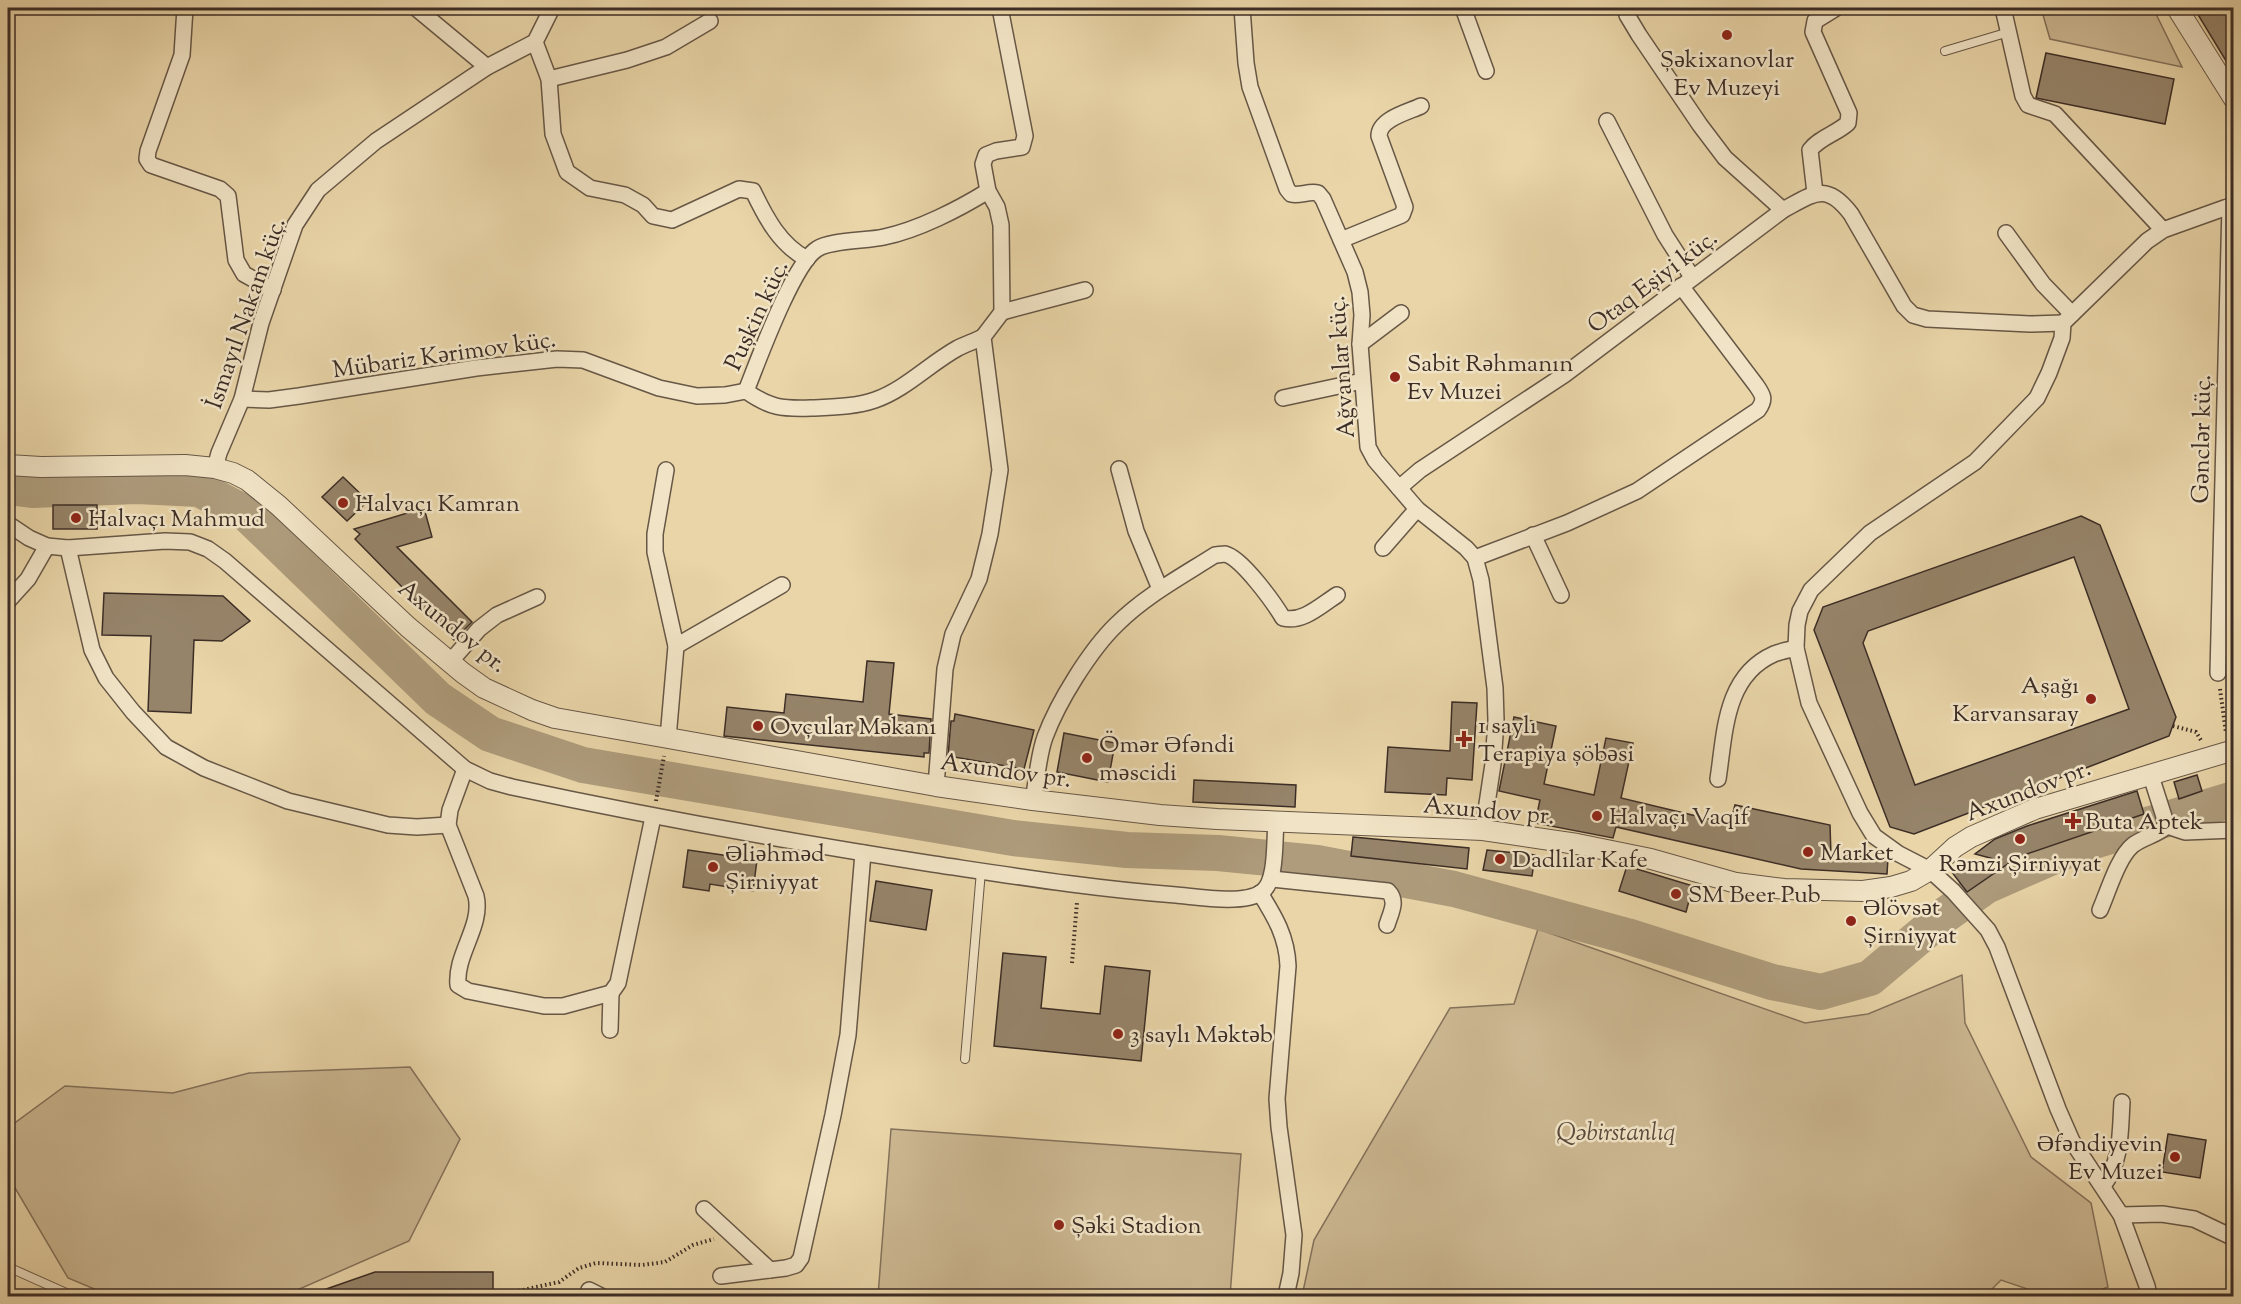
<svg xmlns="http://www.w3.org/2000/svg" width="2241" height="1304" font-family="'Sorts Mill Goudy',serif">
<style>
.green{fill:#ccb892;stroke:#84725c;stroke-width:1.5}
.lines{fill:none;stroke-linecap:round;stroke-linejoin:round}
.river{stroke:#ae9c7c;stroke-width:36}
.building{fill:#96846a;stroke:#3c2d26;stroke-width:1.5;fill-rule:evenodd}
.service-casing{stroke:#675746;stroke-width:10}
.minor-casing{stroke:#675746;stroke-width:18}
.tertiary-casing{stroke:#675746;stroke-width:22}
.path{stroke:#3c2d26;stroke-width:4;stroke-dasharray:1.5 3;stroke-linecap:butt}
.service{stroke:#f1e4c6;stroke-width:8}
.minor{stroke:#f1e4c6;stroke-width:15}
.tertiary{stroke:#f1e4c6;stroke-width:20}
.poi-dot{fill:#8f2418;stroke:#f1e4c6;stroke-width:2}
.labels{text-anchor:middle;stroke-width:5;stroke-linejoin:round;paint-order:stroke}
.poi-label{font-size:24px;fill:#3c2d26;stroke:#f1e4c6;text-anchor:start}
.street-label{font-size:24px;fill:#3c2d26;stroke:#f1e4c6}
.park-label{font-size:24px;font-style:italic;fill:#59493c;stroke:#f1e4c6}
</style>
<rect width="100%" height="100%" fill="#e9d5a8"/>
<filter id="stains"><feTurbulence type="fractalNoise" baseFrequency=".00333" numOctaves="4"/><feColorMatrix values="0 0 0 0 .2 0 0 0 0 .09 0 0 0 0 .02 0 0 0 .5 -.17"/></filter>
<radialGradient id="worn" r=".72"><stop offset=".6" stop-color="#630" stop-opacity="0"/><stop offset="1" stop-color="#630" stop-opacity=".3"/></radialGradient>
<!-- green -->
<g class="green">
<polygon points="2041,8 2153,8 2182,67 2050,39"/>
<polygon points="2233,509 2234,660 2233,660 2230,659"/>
<polygon points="1538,929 1805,1023 1868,1014 1962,975 1965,1023 2031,1157 2091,1203 2108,1287 2084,1296 2048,1296 2001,1280 1985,1296 1302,1296 1314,1240 1450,1008 1514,1004"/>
<polygon points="410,1067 460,1139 409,1241 297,1290 295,1296 111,1296 68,1278 8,1176 8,1128 65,1086 173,1093 249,1073"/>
<polygon points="891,1129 1241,1154 1230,1296 878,1296"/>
</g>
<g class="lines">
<!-- river -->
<polyline class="river" points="8,487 32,490 137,486 199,489 247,514 438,699 490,734 583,765 1013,838 1127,850 1218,853 1317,863 1454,889 1627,936 1772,982 1821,992 1870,978 1945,915 1986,886 2077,846 2234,799"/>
</g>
<!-- building -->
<g class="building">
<polygon points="2194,8 2234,8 2234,74"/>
<polygon points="2046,53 2174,79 2165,124 2036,98"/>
<polygon points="343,477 368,501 347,521 322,497"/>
<rect x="53" y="505" width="44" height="24"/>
<polygon points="424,508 432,537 397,547 472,622 454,640 355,539 360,534 354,529"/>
<path d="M2081,516L2100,525L2176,717L2169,736L1914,834L1890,827L1814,630L1823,607ZM2074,557L2129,709L1915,785L1863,643L1868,631Z"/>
<polygon points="104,593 223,596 250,621 222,641 194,640 191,713 148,711 151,636 102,635"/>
<polygon points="867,661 894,663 889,714 931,719 929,753 924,753 924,757 724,736 727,707 784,713 786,694 863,702"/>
<polygon points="1452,702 1477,703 1472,780 1447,778 1446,795 1385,792 1388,747 1450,751"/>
<polygon points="955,714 1034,730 1024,769 948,756 951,721 954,721"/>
<polygon points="1514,717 1556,726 1544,784 1594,795 1606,738 1633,743 1621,798 1730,824 1735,805 1830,825 1831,855 1888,858 1887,874 1801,869 1616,827 1613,838 1535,823 1540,800 1499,791"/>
<polygon points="1064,733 1115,743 1108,782 1057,772"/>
<polygon points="2197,775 2202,791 2179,799 2174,782"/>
<polygon points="1194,780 1296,785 1295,807 1193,802"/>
<polygon points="2137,791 2144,814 2018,857 1967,892 1951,871 1964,861 1993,863 1994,859 1975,854 1995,839 2027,826"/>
<polygon points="1353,837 1469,848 1467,869 1351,856"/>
<polygon points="688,850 757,860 753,891 710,884 709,891 683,887"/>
<polygon points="1487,850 1535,855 1532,876 1483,870"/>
<polygon points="1627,866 1693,886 1686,912 1619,891"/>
<polygon points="876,881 932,890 926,930 870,921"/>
<polygon points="1003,953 1046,957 1041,1008 1100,1014 1105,966 1150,971 1141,1061 994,1046"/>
<polygon points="2168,1134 2206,1140 2200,1178 2162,1172"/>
<polygon points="375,1272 493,1272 493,1296 313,1296 312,1294"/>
</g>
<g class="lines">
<defs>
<g id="service">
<polyline points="1945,51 2009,32"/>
<polyline points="965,1059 981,871"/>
<polyline points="8,1267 73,1296"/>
</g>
<g id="minor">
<polyline points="185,8 182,55 148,151 147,159 151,165 220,189 228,196 236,260 244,274 273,290"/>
<polyline points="416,8 487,67"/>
<path d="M1242,8L1246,63L1250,87L1287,189L1291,194C1300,196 1308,191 1318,193L1323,199L1355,272L1360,292L1362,315L1360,344L1368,447L1375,460L1417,509L1466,548L1475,558L1481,580L1495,688L1496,720L1493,764L1483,830"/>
<polyline points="1463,8 1486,71"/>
<polyline points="1626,8 1627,15 1639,35 1700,125 1725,158 1783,210"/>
<polyline points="2003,8 2023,96 2028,105 2055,114 2163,230"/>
<path d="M535,42L549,79L553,134L567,172L590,188L625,195L643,205L653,216L672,220L739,189L753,191C766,218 780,245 807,259"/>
<polyline points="549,79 627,60 666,47 710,21"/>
<polyline points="1607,121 1665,235 1692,277"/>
<path d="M1815,193L1810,150C1820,137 1836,134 1848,123L1849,113L1813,32L1815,21L1836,8"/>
<polyline points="2006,233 2043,284 2072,314"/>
<path d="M1341,240L1402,215L1405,207L1379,136C1379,119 1408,112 1421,106"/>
<polyline points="1002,312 1085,290"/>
<polyline points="1360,344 1401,313"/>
<path d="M746,391C758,361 793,264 817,249C830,240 867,241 884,237C918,230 959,209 988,191"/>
<polyline points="1283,398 1362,381"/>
<path d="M242,399L269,400L299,396L476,368L557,359L583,360L659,388L697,396L725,395L746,391C770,408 782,409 811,408C832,407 855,407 875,400C906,389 929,364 958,348C966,344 975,341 983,337"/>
<polyline points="215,468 219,453 242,399 261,323 295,225 318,190 376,141 487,67 535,42 552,8"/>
<polyline points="1119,469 1136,531 1160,589"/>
<polyline points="666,470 655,534 655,552 676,646 668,738"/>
<path d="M1399,488L1420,470L1564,375L1783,210C1813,194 1826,181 1851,214L1904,306L1913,315L1927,319L2030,324L2063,323"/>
<path d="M8,524L29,538L47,546L68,548L165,541L190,542L208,549L225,561L465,769L490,781L512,787C652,817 792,842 933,864C1014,876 1095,889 1176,895C1198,897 1244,905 1262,892C1277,881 1274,842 1276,823"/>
<polyline points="1533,535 1561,595"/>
<polyline points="68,548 92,650 106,678 133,712 166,747 204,768 288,801 388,825 417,827 448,825"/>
<polyline points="1383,548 1417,509"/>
<path d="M1475,558L1567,523L1637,491L1758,410C1766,399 1763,395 1756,385L1681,286"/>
<polyline points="8,601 28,579 47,546"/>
<polyline points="676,646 782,585"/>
<polyline points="450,662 479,629 497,615 537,597"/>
<polyline points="2218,673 2230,206"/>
<path d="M465,769L450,810L448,825L476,896C483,926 455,954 458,985L468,991L544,1006H563L611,993L618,983L653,817"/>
<polyline points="2150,773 2167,826"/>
<path d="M1718,779C1725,734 1724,676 1774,654C1781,651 1789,650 1796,648"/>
<polyline points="936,786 945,669 953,634 979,579 990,534 1000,470 983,337 1002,312 1001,225 997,207 988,191 983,164 986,155 996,151 1022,147 1025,136 1000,8"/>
<path d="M1033,800C1037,780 1038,756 1045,737C1058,702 1090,650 1117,624C1145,596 1182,576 1215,555C1218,555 1222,554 1225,554C1242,558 1274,603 1283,618C1303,623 1321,605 1337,595"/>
<polyline points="2167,826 2185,832 2234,830"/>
<path d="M1272,879L1388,891C1398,901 1391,912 1387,925"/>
<path d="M1260,893C1275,917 1287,937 1288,966L1277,1099L1279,1127L1294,1235L1291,1273L1286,1296"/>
<path d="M2100,910C2108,892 2118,857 2133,845C2144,837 2157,835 2167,826"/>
<polyline points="610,1030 611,993"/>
<path d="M2103,1186C2122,1161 2120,1132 2122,1102"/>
<polyline points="704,1209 770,1270"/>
<polyline points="2121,1215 2162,1214 2194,1219 2234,1238"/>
<polyline points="721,1276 786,1268 796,1265 801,1258 833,1115 848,1035 863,853"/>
<polyline points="589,1290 601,1296"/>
<polyline points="2149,1296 2147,1286 2121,1215 2072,1141 2058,1109 1997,947 1988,930 1953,891 1930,870 1899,854 1874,836 1860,813 1809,703 1796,648 1797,625 1800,611 1811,590 1870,533 1975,462 2037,398 2049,373 2062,338 2063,323 2147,241 2163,230 2230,206 2234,202"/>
</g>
<g id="tertiary">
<polyline points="2177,8 2234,99"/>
<polyline points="8,465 41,467 185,465 215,468 233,473 247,480 278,505 408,627 463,673 484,688 532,710 555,718 668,738 936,786 1033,800 1160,815 1217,819 1483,830 1577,844 1651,859 1736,883 1784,889 1863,891 1891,887 1911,881 1930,870 1955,847 1971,837 2035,809 2234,750"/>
</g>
</defs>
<!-- service casing -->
<use href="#service" class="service-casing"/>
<!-- minor casing -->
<use href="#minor" class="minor-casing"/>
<!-- tertiary casing -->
<use href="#tertiary" class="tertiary-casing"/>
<!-- path -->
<g class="path">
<polyline points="2220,689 2226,733"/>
<polyline points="2173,726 2196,732 2202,742"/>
<polyline points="656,801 664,756"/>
<polyline points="1072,963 1077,902"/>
<polyline points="507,1296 509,1293 559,1282 579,1268 596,1263 642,1265 665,1262 693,1245 714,1239"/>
</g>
<!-- service -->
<use href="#service" class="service"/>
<!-- minor -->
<use href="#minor" class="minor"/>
<!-- tertiary -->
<use href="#tertiary" class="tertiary"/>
</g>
<!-- markers -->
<g class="poi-dot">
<circle cx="1727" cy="35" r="6"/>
<circle cx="1395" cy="377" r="6"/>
<circle cx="343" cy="503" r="6"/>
<circle cx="76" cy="518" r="6"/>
<circle cx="2091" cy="699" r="6"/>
<circle cx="758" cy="726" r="6"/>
<path d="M1461 730h6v6h6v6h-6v6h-6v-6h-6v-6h6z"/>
<circle cx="1087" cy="758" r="6"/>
<circle cx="1597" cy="816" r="6"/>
<path d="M2070 812h6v6h6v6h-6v6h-6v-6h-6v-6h6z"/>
<circle cx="2020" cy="839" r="6"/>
<circle cx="1808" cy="852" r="6"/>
<circle cx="1500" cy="859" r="6"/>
<circle cx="713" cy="867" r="6"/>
<circle cx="1676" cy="894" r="6"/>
<circle cx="1851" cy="921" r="6"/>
<circle cx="1118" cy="1034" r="6"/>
<circle cx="2175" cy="1157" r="6"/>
<circle cx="1059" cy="1225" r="6"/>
</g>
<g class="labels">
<!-- poi labels -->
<g class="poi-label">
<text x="1727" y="67" text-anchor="middle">Şəkixanovlar<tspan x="1727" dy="28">Ev Muzeyi</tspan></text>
<text x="1407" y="371">Sabit Rəhmanın<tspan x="1407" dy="28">Ev Muzei</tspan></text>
<text x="355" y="511">Halvaçı Kamran</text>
<text x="88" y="526">Halvaçı Mahmud</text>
<text x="2079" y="693" text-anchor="end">Aşağı<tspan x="2079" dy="28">Karvansaray</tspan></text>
<text x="1478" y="733">1 saylı<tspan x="1478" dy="28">Terapiya şöbəsi</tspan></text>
<text x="770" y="734">Ovçular Məkanı</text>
<text x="1099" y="752">Ömər Əfəndi<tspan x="1099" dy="28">məscidi</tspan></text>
<text x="1609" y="824">Halvaçı Vaqif</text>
<text x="2085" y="829">Buta Aptek</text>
<text x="1820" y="860">Market</text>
<text x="725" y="861">Əliəhməd<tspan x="725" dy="28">Şirniyyat</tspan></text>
<text x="1512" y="867">Dadlılar Kafe</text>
<text x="2020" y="871" text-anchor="middle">Rəmzi Şirniyyat</text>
<text x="1688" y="902">SM Beer Pub</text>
<text x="1863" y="915">Əlövsət<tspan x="1863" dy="28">Şirniyyat</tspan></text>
<text x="1130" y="1042">3 saylı Məktəb</text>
<text x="2163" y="1151" text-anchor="end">Əfəndiyevin<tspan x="2163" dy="28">Ev Muzei</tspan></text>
<text x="1071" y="1233">Şəki Stadion</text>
</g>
<!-- street labels -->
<g class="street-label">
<text transform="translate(1652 281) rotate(-37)" y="8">Otaq Eşiyi küç.</text>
<text transform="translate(245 313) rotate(-71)" y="8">İsmayıl Nakam küç.</text>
<text transform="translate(756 315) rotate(-65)" y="8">Puşkin küç.</text>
<text transform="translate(444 354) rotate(-8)" y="8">Mübariz Kərimov küç.</text>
<text transform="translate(1341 367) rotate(-94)" y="8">Ağvanlar küç.</text>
<text transform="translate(2201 439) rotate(-89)" y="8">Gənclər küç.</text>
<text transform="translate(453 626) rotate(39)" y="8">Axundov pr.</text>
<text transform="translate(1006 770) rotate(8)" y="8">Axundov pr.</text>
<text transform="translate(2028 790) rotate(-21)" y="8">Axundov pr.</text>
<text transform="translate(1489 810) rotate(5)" y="8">Axundov pr.</text>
</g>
<!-- park labels -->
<g class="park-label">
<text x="1616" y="1140">Qəbirstanlıq</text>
</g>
</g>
<!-- margin -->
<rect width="2241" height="1304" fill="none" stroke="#e9d5a8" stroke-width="30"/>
<rect x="9" y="9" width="2223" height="1286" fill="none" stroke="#3c2d26" stroke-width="3"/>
<rect x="15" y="15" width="2211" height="1274" fill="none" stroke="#3c2d26" stroke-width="1.5"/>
<rect width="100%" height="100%" filter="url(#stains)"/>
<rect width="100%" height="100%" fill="url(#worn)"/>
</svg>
